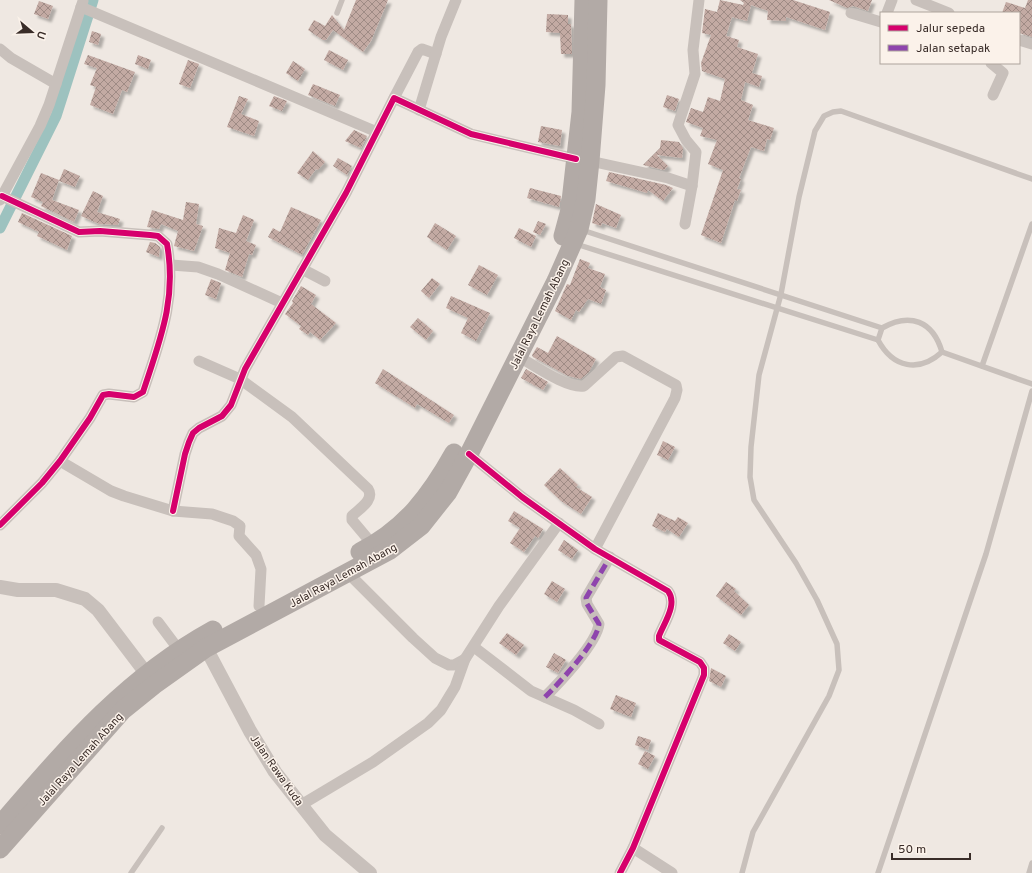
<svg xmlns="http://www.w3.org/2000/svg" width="1032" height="873" font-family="Overpass,sans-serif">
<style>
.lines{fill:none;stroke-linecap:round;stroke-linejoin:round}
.canal{stroke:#9dc2bf;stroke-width:11}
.building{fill:url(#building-cross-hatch);filter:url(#shadow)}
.service{stroke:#c8c0bb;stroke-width:5.5}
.minor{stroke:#c8c0bb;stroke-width:11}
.tertiary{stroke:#c8c0bb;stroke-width:14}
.trunk{stroke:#b2aaa6;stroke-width:19}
.quiet{stroke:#8e44ad;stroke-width:5;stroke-dasharray:10 5;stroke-linecap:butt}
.cycleway-casing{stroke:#fbf2ea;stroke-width:8}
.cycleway{stroke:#d6006c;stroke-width:6}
.labels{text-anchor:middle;stroke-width:3;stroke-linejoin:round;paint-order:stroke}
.street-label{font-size:11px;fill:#392c28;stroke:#fbf2ea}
</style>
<defs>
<pattern id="building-cross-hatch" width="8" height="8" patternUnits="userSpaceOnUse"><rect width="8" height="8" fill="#c3aaa3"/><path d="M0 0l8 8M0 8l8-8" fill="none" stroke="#9f8b85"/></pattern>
<filter id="shadow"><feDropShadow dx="3.5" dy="3.5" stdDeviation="1" flood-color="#0004"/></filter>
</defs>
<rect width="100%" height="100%" fill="#efe8e2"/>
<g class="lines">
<!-- canal -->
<polyline class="canal" points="0,228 56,116 93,0"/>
</g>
<!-- building -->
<g class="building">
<polygon points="356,0 388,0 371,41 363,52 333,30 326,40 323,40 308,30 314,20 325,26 332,15 344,30"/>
<polygon points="720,0 743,5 744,3 740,0 793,0 830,12 825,30 786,17 786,21 767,20 768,11 751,5 747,21 732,17 726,36 739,40 737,47 758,54 752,73 762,76 759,87 745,82 741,100 753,105 748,120 774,128 770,140 767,139 764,151 751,147 739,178 741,179 737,189 741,190 737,201 735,200 721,243 701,235 723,170 708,164 717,140 700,136 703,128 686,122 691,108 703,112 708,97 720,101 725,79 702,71 701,63 711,35 702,33 705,9 717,12"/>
<polygon points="829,0 872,0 868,11 853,6 847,8"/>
<polygon points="1028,0 1032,0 1032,37 1019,33 1019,13 1002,13 1006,2 1025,8"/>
<polygon points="39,1 53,6 48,19 34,14"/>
<polygon points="547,14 568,15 568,24 571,24 572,54 561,54 560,33 546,32"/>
<polygon points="92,31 101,34 98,45 89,42"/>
<polygon points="329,50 348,60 343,70 324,60"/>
<polygon points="88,55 135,72 127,92 122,90 113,114 90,105 96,87 90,85 97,68 84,64"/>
<polygon points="138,55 151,60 148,69 135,64"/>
<polygon points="188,60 199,64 190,88 179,84"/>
<polygon points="293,61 305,69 298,81 286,73"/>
<polygon points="313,84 340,95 335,106 308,95"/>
<polygon points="667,95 679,99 675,111 663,107"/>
<polygon points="239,96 248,99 241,114 259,121 254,136 227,127"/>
<polygon points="274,96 287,101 282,111 269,106"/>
<polygon points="541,126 562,130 560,146 538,142"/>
<polygon points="354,130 367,136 361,148 345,141"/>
<polygon points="661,140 679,142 683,148 682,158 657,155 668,166 664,170 643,165 660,148"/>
<polygon points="313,151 325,162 318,170 316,169 308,180 297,173"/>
<polygon points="338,158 352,166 347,175 333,166"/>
<polygon points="64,169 80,176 75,187 59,181"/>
<polygon points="609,172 666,185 673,188 663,201 648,190 647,193 606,181"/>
<polygon points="41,173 59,180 52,200 79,210 74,222 41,206 43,202 31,197"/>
<polygon points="530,188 561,196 559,207 527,198"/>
<polygon points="93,191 103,196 97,212 120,219 118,225 99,224 81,216"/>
<polygon points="186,202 199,204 196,224 203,226 194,251 174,246 178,231 161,224 159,229 147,227 152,210 183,220"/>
<polygon points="596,204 621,215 616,228 602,223 601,226 592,223"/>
<polygon points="291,207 321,220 302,255 268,237 273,228 280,232"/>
<polygon points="22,213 72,236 67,250 37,236 39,232 18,222"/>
<polygon points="243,215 254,220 246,241 256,245 252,255 249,254 242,277 225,270 230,253 215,248 219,228 236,233"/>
<polygon points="538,221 546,224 540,235 533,232"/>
<polygon points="435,223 456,236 447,250 427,237"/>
<polygon points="519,228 536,236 531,247 514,238"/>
<polygon points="150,242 155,243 160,247 159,257 146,252"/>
<polygon points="580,259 590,263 588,268 605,274 600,287 606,290 601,304 588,299 579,312 576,310 571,320 555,311 567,284 570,285"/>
<polygon points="479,265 498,275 487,295 468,285"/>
<polygon points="432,278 440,284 429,298 421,291"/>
<polygon points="211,279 221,283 216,299 205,295"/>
<polygon points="301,286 316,295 311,304 336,323 320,340 310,332 308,335 299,329 301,326 285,314 293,303 292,301"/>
<polygon points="451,296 490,313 476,341 461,333 468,318 446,308"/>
<polygon points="418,318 433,331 426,340 410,327"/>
<polygon points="557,336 596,359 589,372 581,379 568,376 533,357 532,355 537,347 548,353"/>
<polygon points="383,369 454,415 449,423 417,404 415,408 375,383"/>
<polygon points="526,369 548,382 543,390 521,378"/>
<polygon points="663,441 675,447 668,460 657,455"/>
<polygon points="560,468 578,485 576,487 592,497 581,514 561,501 544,485"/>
<polygon points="514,511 543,529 538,538 535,536 524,552 510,543 520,528 508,521"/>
<polygon points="658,513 675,521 678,517 688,523 679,537 667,529 665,532 652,526"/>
<polygon points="564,540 578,550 572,559 558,550"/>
<polygon points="552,581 565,589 557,602 544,594"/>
<polygon points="726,582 736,589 734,591 749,605 741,615 716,596"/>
<polygon points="507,633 524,645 516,655 499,643"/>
<polygon points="729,634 741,642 735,651 723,643"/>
<polygon points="554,653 566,660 558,673 546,667"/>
<polygon points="711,668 726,676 721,687 709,681"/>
<polygon points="616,695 636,703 631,717 610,709"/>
<polygon points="638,736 651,740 648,750 635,745"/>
<polygon points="645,751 655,756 648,769 638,764"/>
</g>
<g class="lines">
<!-- service -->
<g class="service">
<polyline points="337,13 342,0"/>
<polyline points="582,230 882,328"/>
<path d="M576,244L878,340C893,368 919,373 942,352"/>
<path d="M878,340L882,328C910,312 933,321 942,352"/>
<polyline points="942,352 1032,384"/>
<polyline points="982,366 1032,224"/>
<polyline points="131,873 162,828"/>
<polyline points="742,873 753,832 829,696 839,670 837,644 817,600 796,563 754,500 750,477 751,447 759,375 781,294 799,197 815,131 824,116 833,112 841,111 1032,179"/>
<polyline points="878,873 986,554 1032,391"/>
<polyline points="1029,873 1032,863"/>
</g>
<!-- minor -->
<g class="minor">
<polyline points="916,0 949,13"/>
<polyline points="81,7 377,132"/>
<polyline points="851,13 881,22"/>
<polyline points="887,13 892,0"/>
<polyline points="1019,40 1032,44"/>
<polyline points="0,49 11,58 56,84"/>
<polyline points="991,63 1003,73 993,95"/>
<polyline points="394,98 418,52 422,49 436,54"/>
<polyline points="419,110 441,37 456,0"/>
<polyline points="590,161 668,178 692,186"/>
<polyline points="0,200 40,126 49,105 83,1"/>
<polyline points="685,224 692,186 696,152 686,140 678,125 695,74 693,50 699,0"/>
<polyline points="171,265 198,267 218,274 282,303"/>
<polyline points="302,269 325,281"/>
<path d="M519,357C534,365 567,389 584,386L616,357L623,356L676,385L677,390L675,398L595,549"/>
<path d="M199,361L240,379L292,417L368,489C375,500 359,509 352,516V520L373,545"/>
<path d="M469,454L522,497L595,549L668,591C678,604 664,623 659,636V640L700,662L704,668V675L633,848L620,873"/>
<polyline points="60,461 111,491 124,496 173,511 212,514 233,521 240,526 239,536 256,555 261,569 259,606"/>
<polyline points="173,511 185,454 189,442 193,433 199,428 222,416 231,405 245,369 346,193 394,98 471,134 576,159"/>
<path d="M0,525L42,483L60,461L90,418L103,395L109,394L134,397L143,392C160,340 177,299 167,244L158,236L150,235L100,231L79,232L2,196"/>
<polyline points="348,573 413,638 435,658 449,665 454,665 465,659 499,606 559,523"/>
<polyline points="158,622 179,650"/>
<polyline points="474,647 531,691 574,710 599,724"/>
<path d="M545,697C560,682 597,643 599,624L587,604L586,598L610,557"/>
<polyline points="301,805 373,762 428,723 441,710 455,687 465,659"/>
<polyline points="633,848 672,873"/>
</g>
<!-- tertiary -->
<g class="tertiary">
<polyline points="0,587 18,590 56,590 85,599 98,610 152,681"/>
<polyline points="206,648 250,731 275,772 325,835 370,873"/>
</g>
<!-- trunk -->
<g class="trunk">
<polyline points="563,236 570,210 581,112 584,0"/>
<path d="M360,552C405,529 430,496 454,453"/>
<path d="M0,825C65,750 124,679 213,630"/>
<polyline points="0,849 123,710 154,685 206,648 390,550 421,526 448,492 469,454 556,281 579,229 586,199 590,161 596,85 598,0"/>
</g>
<!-- quiet -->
<path class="quiet" d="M545,697C560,682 597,643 599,624L587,604L586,598L610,557"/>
<defs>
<g id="cycleway">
<path d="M469,454L522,497L595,549L668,591C678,604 664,623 659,636V640L700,662L704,668V675L633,848L620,873"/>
<polyline points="173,511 185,454 189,442 193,433 199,428 222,416 231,405 245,369 346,193 394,98 471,134 576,159"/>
<path d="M0,525L42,483L60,461L90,418L103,395L109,394L134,397L143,392C160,340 177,299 167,244L158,236L150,235L100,231L79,232L2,196"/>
</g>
</defs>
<!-- cycleway casing -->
<use href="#cycleway" class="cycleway-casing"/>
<!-- cycleway -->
<use href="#cycleway" class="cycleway"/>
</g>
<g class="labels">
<!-- street labels -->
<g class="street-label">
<text transform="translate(539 314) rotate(-64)" y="4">Jalal Raya Lemah Abang</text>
<text transform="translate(343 575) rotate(-29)" y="4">Jalal Raya Lemah Abang</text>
<text transform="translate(80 759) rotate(-48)" y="4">Jalal Raya Lemah Abang</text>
<text transform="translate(277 770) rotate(55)" y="4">Jalan Rawa Kuda</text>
</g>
</g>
<!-- legend -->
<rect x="880" y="12" width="140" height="52" fill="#fbf2ea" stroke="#ada39c"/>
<rect x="888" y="25" width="20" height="6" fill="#d6006c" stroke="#ada39c"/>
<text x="916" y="32" font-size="12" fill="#392c28">Jalur sepeda</text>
<rect x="888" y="45" width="20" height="6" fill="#8e44ad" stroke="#ada39c"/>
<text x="916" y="52" font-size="12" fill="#392c28">Jalan setapak</text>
<!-- north arrow -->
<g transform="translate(32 32) rotate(109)" stroke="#fbf2ea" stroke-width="3" paint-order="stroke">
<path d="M0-3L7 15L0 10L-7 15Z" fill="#392c28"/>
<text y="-6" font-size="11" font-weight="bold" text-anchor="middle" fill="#392c28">U</text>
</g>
<!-- scale -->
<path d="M892 853v6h78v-6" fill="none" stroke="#392c28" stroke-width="2"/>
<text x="898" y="853" font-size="12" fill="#392c28" stroke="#fbf2ea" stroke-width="3" paint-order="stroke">50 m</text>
</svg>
